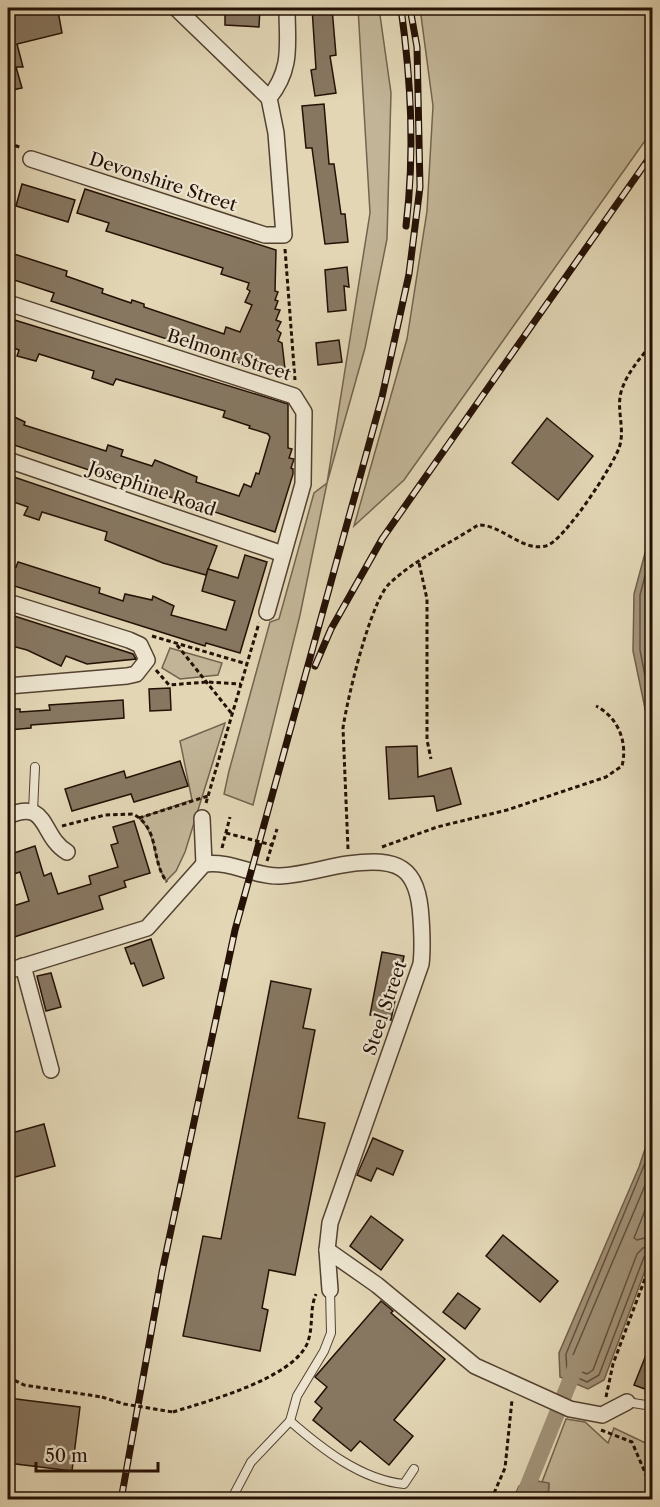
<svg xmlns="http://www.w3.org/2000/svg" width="660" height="1507" font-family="'Libre Caslon Text',serif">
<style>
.green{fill:#c2b597;stroke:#74634e;stroke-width:1.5}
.water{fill:#a29379;stroke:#705f4b;stroke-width:1.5}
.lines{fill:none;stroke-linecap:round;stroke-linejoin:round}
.shore{stroke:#64523f;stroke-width:1.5}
.canal{stroke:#a29379;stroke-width:16}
.building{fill:#877761;stroke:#251105;stroke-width:1.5}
.service-casing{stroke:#544231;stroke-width:10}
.minor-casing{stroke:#544231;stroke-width:18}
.path{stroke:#251105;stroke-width:3;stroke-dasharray:4.5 3;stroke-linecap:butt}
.service{stroke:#ece4cf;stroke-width:8}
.minor{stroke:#ece4cf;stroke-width:15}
.rail-casing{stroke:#251105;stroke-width:7}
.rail{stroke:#ece4cf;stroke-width:4.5;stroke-dasharray:14;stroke-linecap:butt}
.path-bridge{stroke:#251105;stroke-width:3;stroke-dasharray:4.5 3;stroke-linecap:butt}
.labels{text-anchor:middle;stroke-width:4.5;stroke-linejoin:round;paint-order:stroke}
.street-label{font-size:18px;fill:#251105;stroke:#ece4cf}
</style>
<rect width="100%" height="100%" fill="#e2d6b5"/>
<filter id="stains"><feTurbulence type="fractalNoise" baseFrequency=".00333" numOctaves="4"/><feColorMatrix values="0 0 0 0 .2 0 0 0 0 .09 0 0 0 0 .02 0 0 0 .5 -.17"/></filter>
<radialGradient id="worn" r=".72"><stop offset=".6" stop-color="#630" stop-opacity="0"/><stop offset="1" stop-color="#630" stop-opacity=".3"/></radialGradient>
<!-- green -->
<g class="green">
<polygon points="358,8 379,8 391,93 387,239 365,348 327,483 300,615 253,805 224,794 229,771 270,622 279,619 314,493 327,483 370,213"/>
<polygon points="420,8 652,8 652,131 404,480 354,526 407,339 427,211 433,106"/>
<polygon points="170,648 222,663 218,675 180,679 162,668"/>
<path d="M225,723L185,852L176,871L166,881C151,858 159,838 139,818L192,800L180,741Z"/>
<polygon points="566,1419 585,1422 608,1443 614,1428 652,1446 652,1499 548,1499 549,1484 542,1482"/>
</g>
<!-- water -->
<g class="water">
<polygon points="652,527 652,742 633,651 634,594"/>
<polygon points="652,1128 652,1252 604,1380 588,1389 560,1377 559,1353 639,1167"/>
<polygon points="532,1480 549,1483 548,1499 513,1499 519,1486"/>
</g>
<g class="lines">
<!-- shore -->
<g class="shore">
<polyline points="652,549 640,595 640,650 652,712"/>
<path d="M652,577C644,610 646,643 652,676"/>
<polyline points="652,1146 566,1354 567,1373 587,1382 599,1375 644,1257 652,1253"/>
<polyline points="652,1169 573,1355 575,1369 587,1374 593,1370 637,1254 643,1248 652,1245"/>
<polyline points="652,1193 634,1238 637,1240 652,1236"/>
</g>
<!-- canal -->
<polyline class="canal" points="522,1500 578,1361"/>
</g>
<!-- building -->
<g class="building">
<polygon points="8,8 45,8 46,12 58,11 62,33 17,44 23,67 16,67 22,88 8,91"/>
<polygon points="225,8 260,8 259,27 225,25"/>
<polygon points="312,8 332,8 336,55 330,56 336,93 315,96 311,70 316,69"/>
<polygon points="324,104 329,164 334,164 341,214 345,214 348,242 325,244 312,148 306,148 302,106"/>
<polygon points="22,184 75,200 68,222 16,206"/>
<polygon points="85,189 276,250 275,291 278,292 275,300 278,301 275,309 280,310 276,320 281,322 277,330 281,333 278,341 282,343 286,378 51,301 54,293 8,278 8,252 67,271 66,276 103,289 102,293 131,303 132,300 144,304 144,307 224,334 226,327 240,332 252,305 245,302 250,291 247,289 249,283 221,274 223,268 106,231 109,223 77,213"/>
<polygon points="347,267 349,287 344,286 346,310 328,312 325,270"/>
<polygon points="8,318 288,404 288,448 292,449 289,458 294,459 291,468 293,469 293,474 275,532 8,443 8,414 25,422 24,425 106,451 108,445 123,450 121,456 152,466 155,460 197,477 196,482 239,496 244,484 251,487 256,473 259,474 270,437 268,434 249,428 250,426 223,417 225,411 116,379 113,385 92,378 94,371 39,354 36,361 17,356 19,350 8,346"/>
<polygon points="339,340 342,362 318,365 316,343"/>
<polygon points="547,418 593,456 558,500 512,463"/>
<polygon points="8,475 217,546 206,575 163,563 105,540 107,532 42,512 39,520 24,515 28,507 8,500"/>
<polygon points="245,555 267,562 240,653 206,643 205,646 8,584 8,564 16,567 18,562 100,588 99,593 123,601 125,594 152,600 153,596 174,606 171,615 226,630 235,601 202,591 208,569 238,578"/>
<polygon points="8,614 133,654 136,659 87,664 66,656 61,666 27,650 8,645"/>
<polygon points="170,688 171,710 150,711 149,689"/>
<polygon points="123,700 124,718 31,725 31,728 8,730 8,709 20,709 20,712 50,710 49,705"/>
<polygon points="417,746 418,777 451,768 461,804 437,811 434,796 389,799 386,747"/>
<polygon points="180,761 188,786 134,802 131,794 72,811 65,789 124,771 126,778"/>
<polygon points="134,821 150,873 124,881 126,887 99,896 103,909 14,937 8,912 14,910 13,906 29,901 20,872 8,876 8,855 35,846 44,876 51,873 58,894 91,884 89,876 118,867 111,845 118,843 113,827"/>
<polygon points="151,939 164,978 143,986 134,963 131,964 125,948"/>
<polygon points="382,952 404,956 391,1020 370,1015"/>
<polygon points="51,973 61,1007 46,1011 37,976"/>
<polygon points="271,981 311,989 303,1028 315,1030 298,1118 325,1123 295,1275 269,1270 262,1308 268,1310 260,1351 183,1336 203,1236 221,1239"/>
<polygon points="44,1124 55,1166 8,1179 8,1134"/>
<polygon points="373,1138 403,1151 393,1175 377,1168 371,1181 357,1175"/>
<polygon points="371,1216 403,1240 381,1270 350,1246"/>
<polygon points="503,1235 558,1281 540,1302 486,1256"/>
<polygon points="458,1293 480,1309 465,1329 443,1312"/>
<polygon points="381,1301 393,1311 391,1313 445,1359 394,1420 413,1436 389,1465 360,1441 351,1451 313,1420 322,1408 315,1402 327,1387 315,1377"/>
<polygon points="652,1340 652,1372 645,1389 634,1385"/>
<polygon points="8,1398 80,1407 72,1471 8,1463"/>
</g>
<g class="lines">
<defs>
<g id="service">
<polyline points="33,811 35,767"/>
<polyline points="627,1402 652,1406"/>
<path d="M290,1421C321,1448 361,1480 404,1484L414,1469"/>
<polyline points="231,1500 251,1462 290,1421 297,1396 324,1351 331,1333 330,1290"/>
</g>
<g id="minor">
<polyline points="176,8 269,98"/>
<path d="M31,159L265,235H284L276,133L269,98C293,68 287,44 287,8"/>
<polyline points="8,303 294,396 304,412 303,484 267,612"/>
<polyline points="8,460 283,554"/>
<polyline points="8,602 129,640 140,645 147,660 136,674 127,676 8,686"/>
<path d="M8,816C49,798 40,836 67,852"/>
<polyline points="202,818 204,864"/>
<path d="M204,864C231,860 254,877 280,876C304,875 326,867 348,864C398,857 418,866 421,918C422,933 423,948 421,964L330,1223L327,1250L330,1290"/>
<polyline points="23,966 51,1070"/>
<polyline points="8,971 147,928 204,864"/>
<polyline points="327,1250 377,1285 475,1366 570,1409 602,1415 627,1402"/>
</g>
</defs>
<!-- service casing -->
<use href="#service" class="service-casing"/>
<!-- minor casing -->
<use href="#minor" class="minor-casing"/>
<!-- path -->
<g class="path">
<polyline points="8,143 22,148"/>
<polyline points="285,249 295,380"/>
<polyline points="419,563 427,599 427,740 431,759"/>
<polyline points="152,636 247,664"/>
<polyline points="177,645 232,714"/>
<polyline points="156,670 169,685 207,682 241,684"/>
<polyline points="206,803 259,623"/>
<polyline points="139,818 208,796"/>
<path d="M62,826L105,815L133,814C161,829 150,860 167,882"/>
<path d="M382,847L437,827L507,810L606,777L622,766C628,742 618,717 596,706"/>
<polyline points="222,848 230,817"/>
<path d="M348,849L343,728C347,700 370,603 389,584C414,560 449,544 478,525C501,524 522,552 546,546C565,540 612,467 619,448C626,429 615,408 622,389C628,371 641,358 652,343"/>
<polyline points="267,861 277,829"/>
<polyline points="8,1377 24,1385 102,1397"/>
<polyline points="606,1397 613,1364 652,1260"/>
<path d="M173,1412C208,1401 291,1379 307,1344C314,1327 309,1310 316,1294"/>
<polyline points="601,1430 632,1442 652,1489"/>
<polyline points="491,1500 505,1468 512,1400"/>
<polyline points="651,1500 652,1496"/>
</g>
<!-- service -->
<use href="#service" class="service"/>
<!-- minor -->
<use href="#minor" class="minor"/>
<defs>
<g id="rail">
<path d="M401,8C411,81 415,151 406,226"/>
<polyline points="315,666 331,629 382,539 652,154"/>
<polyline points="121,1500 162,1272 235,930 382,397 409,274 420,187 417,47 410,8"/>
</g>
</defs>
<!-- rail casing -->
<use href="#rail" class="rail-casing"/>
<!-- rail -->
<use href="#rail" class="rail"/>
<!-- path-bridge -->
<g class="path-bridge">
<polyline points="226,833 272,845"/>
<polyline points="102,1397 124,1404 173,1412"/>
</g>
</g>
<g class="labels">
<!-- street labels -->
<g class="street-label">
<text transform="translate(163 182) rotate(18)" y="6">Devonshire Street</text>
<text transform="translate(229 355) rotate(18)" y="6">Belmont Street</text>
<text transform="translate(152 489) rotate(19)" y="6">Josephine Road</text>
<text transform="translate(385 1008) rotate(-71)" y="6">Steel Street</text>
</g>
</g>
<!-- margin -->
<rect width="660" height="1507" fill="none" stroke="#e2d6b5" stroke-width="30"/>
<rect x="9" y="9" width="642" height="1489" fill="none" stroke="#251105" stroke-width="3"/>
<rect x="15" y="15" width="630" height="1477" fill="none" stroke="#251105" stroke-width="1.5"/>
<!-- scale -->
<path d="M36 1462v9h122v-9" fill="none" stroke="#251105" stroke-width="3"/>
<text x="45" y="1462" font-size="18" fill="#251105" stroke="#ece4cf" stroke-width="4.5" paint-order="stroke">50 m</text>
<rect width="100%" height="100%" filter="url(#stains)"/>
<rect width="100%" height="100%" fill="url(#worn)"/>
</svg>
